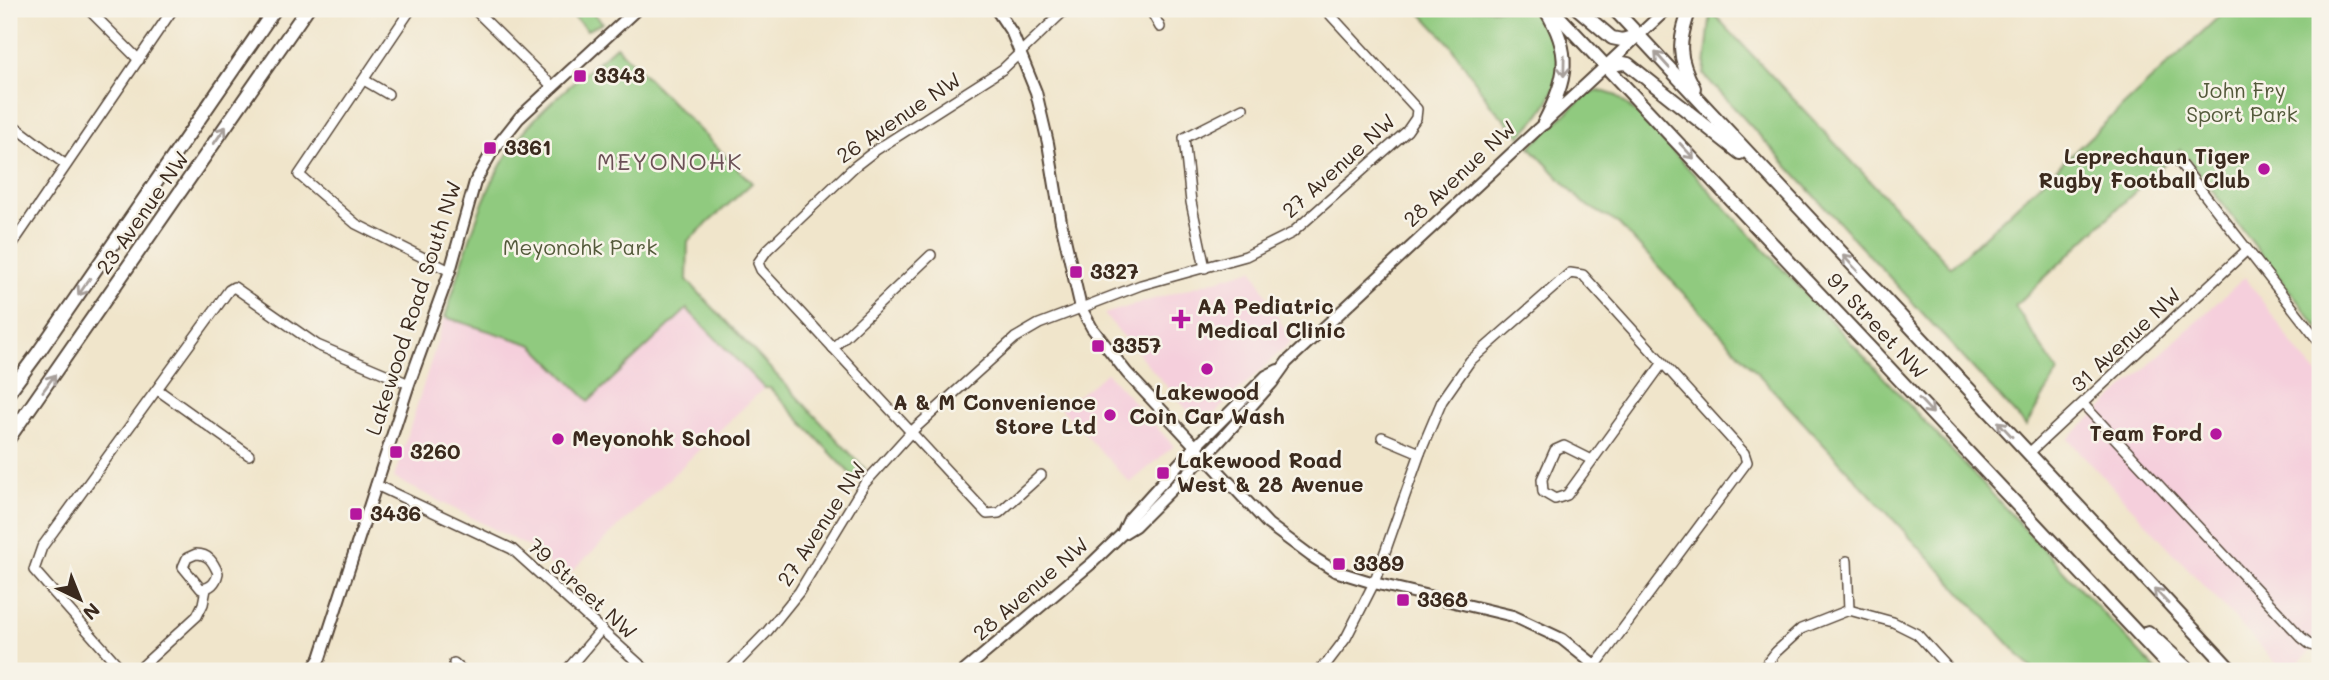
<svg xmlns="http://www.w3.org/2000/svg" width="2329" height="680" font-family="Mali,sans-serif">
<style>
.built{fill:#f5cfdc}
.green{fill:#90ca7f;stroke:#667a4e;stroke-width:2}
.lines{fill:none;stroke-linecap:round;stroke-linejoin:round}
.minor-casing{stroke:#564638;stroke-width:12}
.tertiary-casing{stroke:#564638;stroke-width:14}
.secondary-casing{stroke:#564638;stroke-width:16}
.minor{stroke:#fff;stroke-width:9}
.tertiary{stroke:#fff;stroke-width:10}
.secondary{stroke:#fff;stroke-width:12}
.oneway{stroke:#a79f9a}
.poi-dot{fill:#b5179e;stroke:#f7f3e8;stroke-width:2.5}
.labels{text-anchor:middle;stroke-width:5;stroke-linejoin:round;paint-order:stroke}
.poi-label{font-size:21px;font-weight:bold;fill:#3b2a1e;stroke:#f7f3e8;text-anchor:start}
.park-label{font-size:21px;fill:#545a3b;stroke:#f7f3e8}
.street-label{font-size:21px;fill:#3b2a1e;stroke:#f7f3e8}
.neighbourhood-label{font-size:23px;letter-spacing:2px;fill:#6b5056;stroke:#f7f3e8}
</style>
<rect width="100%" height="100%" fill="#f7f3e8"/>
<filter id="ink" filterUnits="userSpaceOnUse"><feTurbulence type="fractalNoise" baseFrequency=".0143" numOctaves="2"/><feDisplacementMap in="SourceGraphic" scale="14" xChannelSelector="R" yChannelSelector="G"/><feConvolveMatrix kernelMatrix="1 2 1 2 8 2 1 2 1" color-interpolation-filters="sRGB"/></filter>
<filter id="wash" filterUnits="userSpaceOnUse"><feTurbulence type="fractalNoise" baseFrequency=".00686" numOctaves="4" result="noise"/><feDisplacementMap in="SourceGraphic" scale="28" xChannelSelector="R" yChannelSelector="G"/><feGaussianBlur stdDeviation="1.57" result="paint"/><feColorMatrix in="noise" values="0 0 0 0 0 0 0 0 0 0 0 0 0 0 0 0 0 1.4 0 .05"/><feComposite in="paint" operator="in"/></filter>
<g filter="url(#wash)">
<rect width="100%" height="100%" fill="#f0e5cb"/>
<!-- built -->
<g class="built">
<polygon points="1253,269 1291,342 1201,426 1104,314"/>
<polygon points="2245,277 2302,357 2320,377 2320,642 2290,671 2283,671 2068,439"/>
<polygon points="687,309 764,388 565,578 531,548 394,478 445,317 533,345 589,400"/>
<polygon points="1107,373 1174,446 1130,483 1061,408"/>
</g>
<!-- green -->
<g class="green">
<polygon points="566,9 589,9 603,23 587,30"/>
<path d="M1417,9H1538C1572,59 1562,96 1520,136L1490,104L1450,44Z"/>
<polygon points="2227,9 2320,9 2320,330 2180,149 2015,306 2058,372 2026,426 1704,75 1711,11 1951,267"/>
<path d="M616,46L752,183L688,241L687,280L865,469L856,480L770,388H764L687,309L589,401L533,345L445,317C466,255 480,186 522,134C547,102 586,73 616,46Z"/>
<polygon points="1598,90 1617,96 1640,116 2157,671 2034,671 1619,224 1583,203 1530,147 1587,94"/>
</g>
</g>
<g filter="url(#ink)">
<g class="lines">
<defs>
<g id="minor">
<polyline points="88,9 139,60"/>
<polyline points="411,9 299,175 356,224 450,271"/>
<polyline points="474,9 553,87"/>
<polyline points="1150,9 1160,27"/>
<polyline points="364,80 388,94"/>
<polyline points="9,122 66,165"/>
<polyline points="2179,162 2320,343"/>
<polyline points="9,249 173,9"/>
<polyline points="1205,268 1191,202 1184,138 1243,108"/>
<polyline points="833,348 931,255"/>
<polyline points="158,390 249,455"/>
<polyline points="2083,404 2301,637 2311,645 2320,647"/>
<polyline points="1382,437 1420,453"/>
<polyline points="2028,454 2247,250"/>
<polyline points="1592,460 1564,446 1555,450 1542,479 1543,492 1555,499 1567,495 1662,364"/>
<polyline points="1041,475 999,513 987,514 761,270 758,263 767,250 854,167 876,150 1003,69 1066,9"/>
<polyline points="376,485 512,549 647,671"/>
<path d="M196,554C209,554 213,562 218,573C216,583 211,588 201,589L183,567L187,558Z"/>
<polyline points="1847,561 1849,610"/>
<polyline points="454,663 463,671"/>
<polyline points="123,671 34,570 42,547 229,290 234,287 317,345 409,384"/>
<polyline points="137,671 197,616 203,604 206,589"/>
<polyline points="566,671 602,629"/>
<polyline points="729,671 766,633 799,592 865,483 912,431 1015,338 1039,324 1081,308 1141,285 1246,256 1292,233 1407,131 1416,118 1417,109 1325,9"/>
<polyline points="1317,671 1327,663 1346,638 1374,583 1420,453 1442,401 1470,361 1570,273 1583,275 1744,453 1747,462 1596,665"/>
<polyline points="1761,671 1776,652 1801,629 1849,610 1893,622 1917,634 1951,671"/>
</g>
<g id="tertiary">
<polyline points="996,9 1012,33 1036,92 1048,143 1061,222 1081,308 1092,328 1127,373 1268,524 1311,556 1335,571 1374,583 1513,616 1562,639 1602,671"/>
<polyline points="1122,534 1129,519 1186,456 1266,376 1278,370"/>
<polyline points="311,671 320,658 409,384 450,271 475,182 492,152 519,118 637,9"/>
<polyline points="964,671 1092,563 1122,534 1135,526 1218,443 1272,383 1287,362 1667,9"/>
</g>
<g id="secondary">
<polyline points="1552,9 2173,671"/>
<polyline points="1578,9 1612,38 1622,40 1639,35"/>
<polyline points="1614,9 2232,671"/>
<path d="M1690,9C1678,42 1677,57 1694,88"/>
<polyline points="1606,66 1623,63 1628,64 1740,153"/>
<path d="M1544,123C1567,79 1573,53 1545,9"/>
<polyline points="9,392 40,350 275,9"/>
<polyline points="9,438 307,9"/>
<polyline points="2148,632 2190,671"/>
</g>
</defs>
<!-- minor casing -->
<use href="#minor" class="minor-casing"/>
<!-- tertiary casing -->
<use href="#tertiary" class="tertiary-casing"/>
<!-- secondary casing -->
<use href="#secondary" class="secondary-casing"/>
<!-- minor -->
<use href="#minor" class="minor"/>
<!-- tertiary -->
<use href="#tertiary" class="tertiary"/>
<!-- secondary -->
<use href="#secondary" class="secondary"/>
</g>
<!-- one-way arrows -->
<defs><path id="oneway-shaft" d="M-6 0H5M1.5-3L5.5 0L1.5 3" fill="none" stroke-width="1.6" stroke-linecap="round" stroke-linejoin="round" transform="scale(1.75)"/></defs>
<g class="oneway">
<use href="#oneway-shaft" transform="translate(1662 60) rotate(-132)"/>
<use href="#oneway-shaft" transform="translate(1564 66) rotate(91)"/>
<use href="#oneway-shaft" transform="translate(220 135) rotate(-55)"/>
<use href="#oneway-shaft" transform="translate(1687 151) rotate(47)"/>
<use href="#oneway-shaft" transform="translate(1850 263) rotate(-133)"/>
<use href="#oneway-shaft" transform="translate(84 287) rotate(124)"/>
<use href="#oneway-shaft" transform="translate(49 383) rotate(-54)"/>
<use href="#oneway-shaft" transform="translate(1926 406) rotate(47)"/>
<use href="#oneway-shaft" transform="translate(2005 429) rotate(-133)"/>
<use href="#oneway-shaft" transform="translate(2161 596) rotate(-133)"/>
</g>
</g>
<!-- markers -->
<g class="poi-dot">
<rect x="573" y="69" width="14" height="14" rx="3.5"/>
<rect x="483" y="141" width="14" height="14" rx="3.5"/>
<circle cx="2264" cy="169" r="7"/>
<rect x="1069" y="265" width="14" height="14" rx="3.5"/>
<path d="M1177.5 308.5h7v7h7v7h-7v7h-7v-7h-7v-7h7z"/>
<rect x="1091" y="339" width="14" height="14" rx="3.5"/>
<circle cx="1207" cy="369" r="7"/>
<circle cx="1110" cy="415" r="7"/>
<circle cx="2216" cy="434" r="7"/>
<circle cx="558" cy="439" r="7"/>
<rect x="389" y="445" width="14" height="14" rx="3.5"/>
<rect x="1156" y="466" width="14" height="14" rx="3.5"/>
<rect x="349" y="507" width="14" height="14" rx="3.5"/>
<rect x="1332" y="557" width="14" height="14" rx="3.5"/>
<rect x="1396" y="593" width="14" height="14" rx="3.5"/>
</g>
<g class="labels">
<!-- poi labels -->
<g class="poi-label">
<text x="594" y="83">3343</text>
<text x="504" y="155">3361</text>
<text x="2250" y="164" text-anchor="end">Leprechaun Tiger<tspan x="2250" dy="24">Rugby Football Club</tspan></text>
<text x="1090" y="279">3327</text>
<text x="1197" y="314">AA Pediatric<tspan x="1197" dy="24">Medical Clinic</tspan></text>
<text x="1112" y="353">3357</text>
<text x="1207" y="400" text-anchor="middle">Lakewood<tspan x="1207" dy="24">Coin Car Wash</tspan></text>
<text x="1096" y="410" text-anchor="end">A &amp; M Convenience<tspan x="1096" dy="24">Store Ltd</tspan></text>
<text x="2202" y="441" text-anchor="end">Team Ford</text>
<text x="572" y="446">Meyonohk School</text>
<text x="410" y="459">3260</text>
<text x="1177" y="468">Lakewood Road<tspan x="1177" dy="24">West &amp; 28 Avenue</tspan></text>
<text x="370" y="521">3436</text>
<text x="1353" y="571">3389</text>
<text x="1417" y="607">3368</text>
</g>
<!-- park labels -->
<g class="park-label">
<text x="2242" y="98">John Fry<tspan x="2242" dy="24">Sport Park</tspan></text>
<text x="580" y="255">Meyonohk Park</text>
</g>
<!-- street labels -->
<g class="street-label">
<text transform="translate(899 118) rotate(-34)" y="7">26 Avenue NW</text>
<text transform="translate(1339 166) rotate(-42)" y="7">27 Avenue NW</text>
<text transform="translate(1460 174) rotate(-43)" y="7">28 Avenue NW</text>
<text transform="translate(143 213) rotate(-55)" y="7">23 Avenue NW</text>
<text transform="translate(414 308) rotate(-72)" y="7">Lakewood Road South NW</text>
<text transform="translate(1877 326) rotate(47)" y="7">91 Street NW</text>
<text transform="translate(2126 340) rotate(-43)" y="7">31 Avenue NW</text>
<text transform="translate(822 524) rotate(-57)" y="7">27 Avenue NW</text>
<text transform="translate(582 589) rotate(42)" y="7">79 Street NW</text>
<text transform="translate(1031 589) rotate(-41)" y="7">28 Avenue NW</text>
</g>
<!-- neighbourhood labels -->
<g class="neighbourhood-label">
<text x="670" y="170">MEYONOHK</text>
</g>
</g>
<!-- margin -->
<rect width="2329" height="680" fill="none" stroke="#f7f3e8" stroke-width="35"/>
<!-- north arrow -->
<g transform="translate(80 599) rotate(137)" stroke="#f7f3e8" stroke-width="5" paint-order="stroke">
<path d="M0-5L12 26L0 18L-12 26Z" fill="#3b2a1e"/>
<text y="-10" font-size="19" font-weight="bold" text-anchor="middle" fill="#3b2a1e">N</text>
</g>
</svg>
